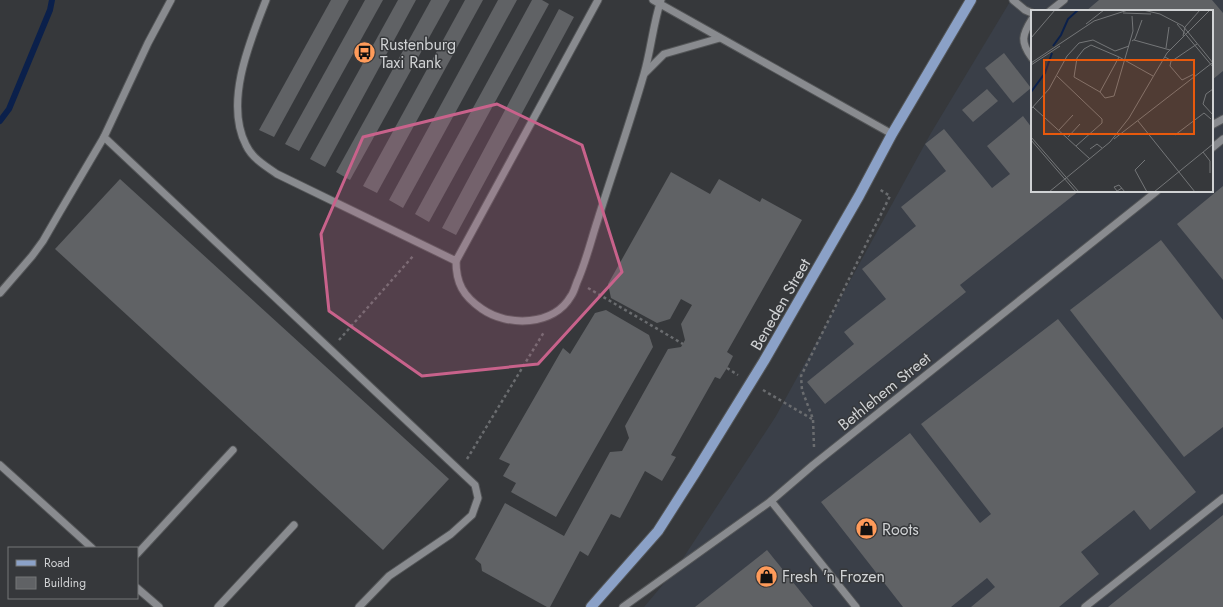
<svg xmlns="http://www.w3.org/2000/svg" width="1223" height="607" font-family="Jost,sans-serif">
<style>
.built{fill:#3a3f48;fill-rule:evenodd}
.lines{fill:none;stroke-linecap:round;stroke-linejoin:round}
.stream{stroke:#0b204b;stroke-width:6}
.building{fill:#606265}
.minor-casing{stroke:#535557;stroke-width:9}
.major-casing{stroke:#535557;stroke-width:12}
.path{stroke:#6a6c6f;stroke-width:2.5;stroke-dasharray:3 3;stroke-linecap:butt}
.minor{stroke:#898b8f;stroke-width:7}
.major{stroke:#8ba1c7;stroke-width:10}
.marked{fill:#c8628b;fill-opacity:0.2;stroke:#c8628b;stroke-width:3;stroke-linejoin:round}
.labels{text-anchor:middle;stroke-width:3;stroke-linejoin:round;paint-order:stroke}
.poi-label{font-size:16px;fill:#d0d2d4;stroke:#36383b;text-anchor:start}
.street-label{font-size:16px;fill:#d0d2d4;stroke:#36383b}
.inset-river{fill:none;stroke:#0b204b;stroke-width:2}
.inset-road{fill:none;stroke:#747678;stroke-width:1}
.view{fill:#e8590c;fill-opacity:0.15;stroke:#e8590c;stroke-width:2}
.inset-edge{fill:none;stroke:#d0d2d4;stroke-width:2}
</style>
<rect width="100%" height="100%" fill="#36383b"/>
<!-- built -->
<path class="built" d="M1011,0H1223V607H644L676,569L776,416L931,133ZM1032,11H1212V191H1032Z"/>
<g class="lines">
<!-- stream -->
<polyline class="stream" points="0,121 9,109 50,10 52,0"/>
</g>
<!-- building -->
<g class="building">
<polygon points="331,0 349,0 274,137 259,130"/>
<polygon points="365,0 383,0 299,151 285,144"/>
<polygon points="398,0 416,0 325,167 310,159"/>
<polygon points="431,0 450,0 350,180 336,172"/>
<polygon points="465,0 483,0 377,193 363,186"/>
<polygon points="498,0 517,0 403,208 389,200"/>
<polygon points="532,0 542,0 549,4 429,222 415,214"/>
<polygon points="1099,0 1212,0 1223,13 1223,71 1212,80 1212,11 1086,11"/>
<polygon points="559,9 574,17 456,235 442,228"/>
<polygon points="1004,53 1031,88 1013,103 985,68"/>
<polygon points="987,89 998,101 973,122 962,110"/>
<polygon points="1023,116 1032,128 1032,191 1079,191 960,285 966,292 825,404 807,382 854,344 844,332 886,299 862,269 916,226 901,207 946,171 925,144 944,129 992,188 1010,174 987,146"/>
<polygon points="671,172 710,194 719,179 760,202 762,198 802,220 727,352 733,356 727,368 720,379 715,377 671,455 676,457 662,481 645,471 620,518 611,514 588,556 580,551 550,607 547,607 482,571 481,564 475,559 505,503 564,536 610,452 622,451 629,438 625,426 668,349 681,347 685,340 681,324 692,305 681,299 670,319 657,323 611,298 608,284"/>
<polygon points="120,179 449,479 383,550 55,249"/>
<polygon points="1223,186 1223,280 1177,224"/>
<polygon points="1161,240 1223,320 1223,427 1184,457 1070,310"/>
<polygon points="606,310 649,335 653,347 556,517 511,492 516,483 503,476 510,464 499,459 563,348 570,354 595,313"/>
<polygon points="1058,319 1196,492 1150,530 1134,510 1081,552 1099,574 1059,607 971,607 995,587 987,578 951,607 903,607 821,502 910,433 980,523 991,514 921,424"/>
<polygon points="1223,515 1223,607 1108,607"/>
<polygon points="767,550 813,607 695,607"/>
</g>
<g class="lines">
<defs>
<g id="minor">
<path d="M266,0C250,41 224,102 246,145C252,158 265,166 277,174L456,261L598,0"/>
<polyline points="653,0 892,134"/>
<polyline points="1013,0 1025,10 1032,13"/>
<polyline points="1050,11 1064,0"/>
<path d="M1032,19C1022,35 1020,42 1032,58"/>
<polyline points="645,73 664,54 720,38"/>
<polyline points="1212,125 1223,119"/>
<polyline points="104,137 475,485 478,498 472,515 451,534 389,576 359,607"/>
<polyline points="1212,148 1223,139"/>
<path d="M456,261C456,283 463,296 482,309C508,327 554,326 571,296C574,292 575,287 577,282C586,262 591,240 598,219C613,171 630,123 644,74C651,50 653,24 661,0"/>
<polyline points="0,293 32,256 43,241 58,215 104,137 148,43 171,0"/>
<polyline points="0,465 92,548"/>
<polyline points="771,501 856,607"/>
<polyline points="137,554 233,450"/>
<polyline points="137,588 159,607"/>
<polyline points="218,607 294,525"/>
<polyline points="623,607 771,501 813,465 1157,191"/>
<polyline points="1085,607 1223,498"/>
</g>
<polyline id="major" points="591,607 658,531 695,473 764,361 859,196 892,134 971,0"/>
</defs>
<!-- minor casing -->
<use href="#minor" class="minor-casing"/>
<!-- major casing -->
<use href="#major" class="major-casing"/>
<!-- path -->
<g class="path">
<polyline points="588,288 683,344"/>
<polyline points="339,340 414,255"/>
<polyline points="727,368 738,375"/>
<polyline points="763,390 812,419"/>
<polyline points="814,447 813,419 802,390 801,376 890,196 879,189"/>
<polyline points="467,459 544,332"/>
</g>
<!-- minor -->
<use href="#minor" class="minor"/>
<!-- major -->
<use href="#major" class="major"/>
</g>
<!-- marked area -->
<path class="marked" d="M497,104L582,145L622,272L538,364L422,376L329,311L321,234L363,137Z"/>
<!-- icons -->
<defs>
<symbol id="bus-disc" viewBox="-11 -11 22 22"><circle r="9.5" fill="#ff9b5a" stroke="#36383b"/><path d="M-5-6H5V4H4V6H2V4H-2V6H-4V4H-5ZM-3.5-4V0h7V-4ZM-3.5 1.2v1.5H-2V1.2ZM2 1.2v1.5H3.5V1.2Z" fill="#111"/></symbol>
<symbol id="shop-disc" viewBox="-11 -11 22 22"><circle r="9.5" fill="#ff9b5a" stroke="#36383b"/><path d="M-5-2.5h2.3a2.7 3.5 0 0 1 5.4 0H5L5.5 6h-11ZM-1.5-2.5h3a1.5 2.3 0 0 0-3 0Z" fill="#111"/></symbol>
</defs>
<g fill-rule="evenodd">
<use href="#bus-disc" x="352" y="40" width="25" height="25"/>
<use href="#shop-disc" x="854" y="516" width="25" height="25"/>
<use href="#shop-disc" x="754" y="564" width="25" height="25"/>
</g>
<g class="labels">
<!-- poi labels -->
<g class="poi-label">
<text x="380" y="50">Rustenburg<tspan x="380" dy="18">Taxi Rank</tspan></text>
<text x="882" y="535">Roots</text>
<text x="782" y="582">Fresh 'n Frozen</text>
</g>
<!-- street labels -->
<g class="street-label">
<text transform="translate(780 304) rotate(-60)" y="6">Beneden Street</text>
<text transform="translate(884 391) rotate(-39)" y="6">Bethlehem Street</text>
</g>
</g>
<!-- overview -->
<g transform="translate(1031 10)">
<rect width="182" height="182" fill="#36383b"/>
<path class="inset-river" d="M22,36L30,25L37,9L47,0M0,82L14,63L21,43"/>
<path class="inset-road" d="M112,0L129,4L152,16L182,53M92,3L120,4M55,14L73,0M146,14L182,57M152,26L154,17L169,0M0,28L24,0M103,30L139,40M101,31L104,29L111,10M135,38L138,17M88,47L69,82L43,67L46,48L53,39L60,35L88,47L122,66M134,47L141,51L166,34M140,51L139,56L151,70L163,64M0,53L63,11L97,0M0,55L29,36M26,66L71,109V113L45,136M182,79L175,84L172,94L182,105M69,82L74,88L83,86L102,21L101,6M2,97L59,149M0,99L18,79L36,46L48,33L62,30L84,41L98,36M107,111L164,182M28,120L42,105M144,125L173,103L180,109M0,127L48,182M37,127L49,114M83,129L181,53M0,130L45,182M59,139L66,134L71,138M172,142L179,151V163M114,150L104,160L116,182M91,178L86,181L83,177L88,175L94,182M18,182L79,132L98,108L136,43L179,0M123,182L182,134"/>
<path class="view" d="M13,50H163V124H13Z"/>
<rect width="182" height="182" class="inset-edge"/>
</g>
<!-- legend -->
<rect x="8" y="547" width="130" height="52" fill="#36383b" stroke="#747678"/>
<rect x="16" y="560" width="20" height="6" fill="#8ba1c7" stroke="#747678"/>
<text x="44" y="567" font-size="12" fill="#d0d2d4">Road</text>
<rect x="16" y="577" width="20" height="12" fill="#606265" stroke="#747678"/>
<text x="44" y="587" font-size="12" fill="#d0d2d4">Building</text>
</svg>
